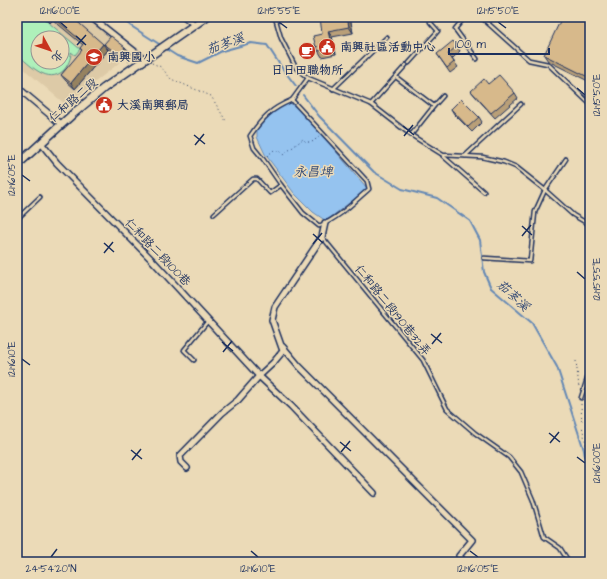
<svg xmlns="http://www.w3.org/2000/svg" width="607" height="579" font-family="'Architects Daughter','LXGW WenKai TC',sans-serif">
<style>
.built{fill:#ddcaa7;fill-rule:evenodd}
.green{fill:#aef0ba;stroke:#64908c;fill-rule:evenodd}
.water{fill:#95c3ef;stroke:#6488b5}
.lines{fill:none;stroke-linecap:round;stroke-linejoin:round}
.stream{stroke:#6488b5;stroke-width:2}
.lane-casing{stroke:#1b2f5e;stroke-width:5.5}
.street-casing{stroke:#1b2f5e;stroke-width:8}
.secondary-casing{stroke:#1b2f5e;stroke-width:10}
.path{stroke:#1b2f5e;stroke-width:1;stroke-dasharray:1 3;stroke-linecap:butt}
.lane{stroke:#ebdab7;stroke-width:2.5}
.street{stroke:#ebdab7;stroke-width:5}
.secondary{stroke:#ebdab7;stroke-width:7}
.wall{fill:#b99f78;stroke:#1b2f5e}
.shaded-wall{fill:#968261;stroke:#1b2f5e}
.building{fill:#d7b98b;stroke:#1b2f5e}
.ticks{fill:none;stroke:#1b2f5e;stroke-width:1.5}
.labels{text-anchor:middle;stroke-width:3;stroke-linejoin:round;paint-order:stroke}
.poi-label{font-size:12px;font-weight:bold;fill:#1b2f5e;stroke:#ebdab7;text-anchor:start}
.street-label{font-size:12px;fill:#1b2f5e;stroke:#ebdab7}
.water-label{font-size:13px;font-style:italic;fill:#2d4574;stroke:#ebdab7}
.neatline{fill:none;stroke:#1b2f5e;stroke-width:1.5}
.ticks-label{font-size:10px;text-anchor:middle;fill:#1b2f5e}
</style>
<rect width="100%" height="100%" fill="#ebdab7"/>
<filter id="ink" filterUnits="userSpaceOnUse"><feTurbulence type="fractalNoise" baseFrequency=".025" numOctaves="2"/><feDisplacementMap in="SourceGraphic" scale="8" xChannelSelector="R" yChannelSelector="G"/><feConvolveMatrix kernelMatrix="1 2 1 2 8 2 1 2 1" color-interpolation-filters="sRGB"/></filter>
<g filter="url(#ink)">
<!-- built -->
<path class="built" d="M17,17H88L133,52L66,105L17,63ZM38,38H62V62H38Z"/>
<!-- green -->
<path class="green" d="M17,17H42L80,49L75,55L71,52C71,59 68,65 64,70C48,86 29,64 17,54ZM38,38H62V62H38Z"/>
<!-- water -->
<polygon class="water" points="289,102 304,114 367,188 362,193 326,221 313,212 294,193 265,154 257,137 257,130 273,112"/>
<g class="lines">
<!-- stream -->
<g class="stream">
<polyline points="120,17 131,26 159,44"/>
<polyline points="166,49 177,56 198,63 222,51 251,43 267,45 282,68 296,86"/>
<polyline points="303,95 319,116 374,172 402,189 437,198 470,221 480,240 484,272 491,288 532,323 557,367 584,450 590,490"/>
</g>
<defs>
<g id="lane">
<polyline points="275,17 281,38 296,68 308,78 371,104 411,135 443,155 482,157 504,162 516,167 545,190 573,215 590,225"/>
<polyline points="465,17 455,29 477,59"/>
<polyline points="481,17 529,60 548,64 590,104"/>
<polyline points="409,63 438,31 430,22 435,17"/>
<polyline points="396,77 434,106 443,96"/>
<polyline points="333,89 387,37"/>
<path d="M292,100L367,181L369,189C354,202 339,218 319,226L303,213L281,185L263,159L254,148L250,136C263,117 271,109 292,100Z"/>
<polyline points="292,100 308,78"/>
<polyline points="371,104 406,65"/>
<polyline points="411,135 434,106"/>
<polyline points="443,156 484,192"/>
<polyline points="465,156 521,104"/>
<polyline points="214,214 253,179 257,179 270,193 281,185"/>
<polyline points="17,219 40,197"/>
<polyline points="323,238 423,360 447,409 475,433 509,457 521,472 533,500 544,537 560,548 569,562"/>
<polyline points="484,258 530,261 535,212 545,190 566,159"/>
<polyline points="194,360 184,350 208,321"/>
<polyline points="581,398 590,370"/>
</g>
<g id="street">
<polyline points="91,17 144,59"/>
<polyline points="185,17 195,25"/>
<polyline points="17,87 61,124"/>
<polyline points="41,143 57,163 153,261 259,376 291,406 374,493"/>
<polyline points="283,347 299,366 472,540 459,556 464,562"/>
<polyline points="187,468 181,462 180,456 222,413 238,400 259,376 273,363 283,351 272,320 275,307 322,237 325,223"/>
</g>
<polyline id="secondary" points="17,165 74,113 104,88 206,17"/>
</defs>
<!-- lane casing -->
<use href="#lane" class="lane-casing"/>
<!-- street casing -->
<use href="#street" class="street-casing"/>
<!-- secondary casing -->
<use href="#secondary" class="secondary-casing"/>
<!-- path -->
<g class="path">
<polyline points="129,62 128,60 131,57"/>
<polyline points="152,63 161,67 171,79 211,96 226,121"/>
<polyline points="267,156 274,150 281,152 283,155 303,139 306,142 312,142 319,137"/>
<polyline points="576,361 579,387"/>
<polyline points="581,404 582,426 590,464"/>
</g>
<!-- lane -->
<use href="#lane" class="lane"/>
<!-- street -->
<use href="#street" class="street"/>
<!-- secondary -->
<use href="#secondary" class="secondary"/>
</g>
<!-- wall -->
<g class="wall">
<polygon points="44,17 72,17 108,50 75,89 66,81 61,75 82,51 80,48 83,45 53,20 50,23"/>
<polygon points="350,17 353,33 332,37 336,54 322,57 316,47 322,34"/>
<polygon points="590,17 590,82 548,61 544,55"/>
<polygon points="104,44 129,52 123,60 108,49"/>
<polygon points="457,46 460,51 452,59 458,67 450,73 437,54"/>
<polygon points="488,84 515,93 518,98 495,118 475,96 471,91"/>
<polygon points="451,109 479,117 482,122 472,132 454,114"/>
</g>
<!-- shaded-wall -->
<g class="shaded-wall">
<polygon points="46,17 51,17 53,20 50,23"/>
<polygon points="347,17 350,17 353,33 349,27"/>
<polygon points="328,31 332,37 336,54 332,48"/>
<polygon points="103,44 108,50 75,89 71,83"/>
<polygon points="125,47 129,52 123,60 119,55"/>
</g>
<!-- building -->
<g class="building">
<polygon points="53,17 72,17 103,44 71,83 61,75 82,50 80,48 84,43"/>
<polygon points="320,17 347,17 349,27 328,31 332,48 318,51 317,46 316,47 313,36 322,34"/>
<polygon points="562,17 590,17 590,78 544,55"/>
<polygon points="111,36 125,47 119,55 104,44"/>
<polygon points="453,41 457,46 448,54 454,62 447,68 437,54"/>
<polygon points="499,75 515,93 491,113 471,91 484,79 488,84"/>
<polygon points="461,99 479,117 468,127 451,109"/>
</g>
</g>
<!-- ticks -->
<path class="ticks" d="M60,22L67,28M279,22L287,28M498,22L506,28M76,36L86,45M77,45L86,35M577,88L585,95M403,126L414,135M194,135L205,144M404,136L413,125M195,145L204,134M22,175L30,181M522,226L532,235M313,234L323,243M522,236L531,225M104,243L114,252M313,244L322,233M104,253L113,242M577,272L585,279M431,334L442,343M222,342L233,351M432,344L441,333M223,352L232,341M22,359L30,365M549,433L560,442M340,442L351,451M550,443L559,432M131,450L142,459M341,452L350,441M577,457L585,463M132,460L141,449M251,551L258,557M470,551L478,557M51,557L57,549"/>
<!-- icons -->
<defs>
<symbol id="civic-disc" viewBox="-11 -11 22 22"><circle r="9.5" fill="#c8321e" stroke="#ebdab7"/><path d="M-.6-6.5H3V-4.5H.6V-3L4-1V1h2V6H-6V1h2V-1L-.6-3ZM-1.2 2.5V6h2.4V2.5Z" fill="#fff"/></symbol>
<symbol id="cafe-disc" viewBox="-11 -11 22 22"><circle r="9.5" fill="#c8321e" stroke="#ebdab7"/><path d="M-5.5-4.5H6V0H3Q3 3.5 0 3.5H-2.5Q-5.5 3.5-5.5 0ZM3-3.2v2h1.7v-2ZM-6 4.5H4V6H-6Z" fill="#fff"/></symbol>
<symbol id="school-disc" viewBox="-11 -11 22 22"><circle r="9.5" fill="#c8321e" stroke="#ebdab7"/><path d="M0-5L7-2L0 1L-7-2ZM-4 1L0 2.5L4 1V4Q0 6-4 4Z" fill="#fff"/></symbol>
</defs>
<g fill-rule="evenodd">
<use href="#civic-disc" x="317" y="37" width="20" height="20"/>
<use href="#cafe-disc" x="297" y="41" width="20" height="20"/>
<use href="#school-disc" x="84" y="47" width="20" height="20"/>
<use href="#civic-disc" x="94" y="95" width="20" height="20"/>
</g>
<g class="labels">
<!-- poi labels -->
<g class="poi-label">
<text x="340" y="51">南興社區活動中心</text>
<text x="107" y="61">南興國小</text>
<text x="307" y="74" text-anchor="middle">日日田職物所</text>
<text x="117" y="109">大溪南興郵局</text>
</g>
<!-- street labels -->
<g class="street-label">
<text transform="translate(73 100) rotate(-41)" y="4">仁和路二段</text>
<text transform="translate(158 252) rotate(46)" y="4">仁和路二段100巷</text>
<text transform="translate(393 310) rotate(51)" y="4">仁和路二段190巷32弄</text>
</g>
<!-- water labels -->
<g class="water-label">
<text transform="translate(225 43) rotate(-19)" y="5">茄苳溪</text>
<text x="313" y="176">永昌埤</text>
<text transform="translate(514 295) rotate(43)" y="5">茄苳溪</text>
</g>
</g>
<!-- margin -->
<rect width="607" height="579" fill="none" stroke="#ebdab7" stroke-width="44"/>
<!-- north arrow -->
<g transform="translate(50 50) rotate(130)"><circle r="19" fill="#ebdab7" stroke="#989693"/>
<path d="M0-3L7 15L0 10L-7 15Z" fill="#c8321e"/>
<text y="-6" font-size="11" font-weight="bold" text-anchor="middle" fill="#1b2f5e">北</text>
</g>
<!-- scale -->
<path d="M449 48v6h100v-6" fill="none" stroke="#1b2f5e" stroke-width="2"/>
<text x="455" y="48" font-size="12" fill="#1b2f5e" stroke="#ebdab7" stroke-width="3" paint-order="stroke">100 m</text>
<rect x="22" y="22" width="563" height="535" class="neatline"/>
<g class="ticks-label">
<text x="60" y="14">121°16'00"E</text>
<text x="279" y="14">121°15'55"E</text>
<text x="498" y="14">121°15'50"E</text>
<text transform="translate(596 95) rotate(-90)" y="4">121°15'50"E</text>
<text transform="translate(11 175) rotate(-90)" y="4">121°16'05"E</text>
<text transform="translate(596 279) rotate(-90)" y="4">121°15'55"E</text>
<text transform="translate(11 359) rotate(-90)" y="4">121°16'10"E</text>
<text transform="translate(596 463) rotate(-90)" y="4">121°16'00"E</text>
<text x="51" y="572">24°54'20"N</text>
<text x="258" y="572">121°16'10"E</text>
<text x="478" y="572">121°16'05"E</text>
</g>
</svg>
